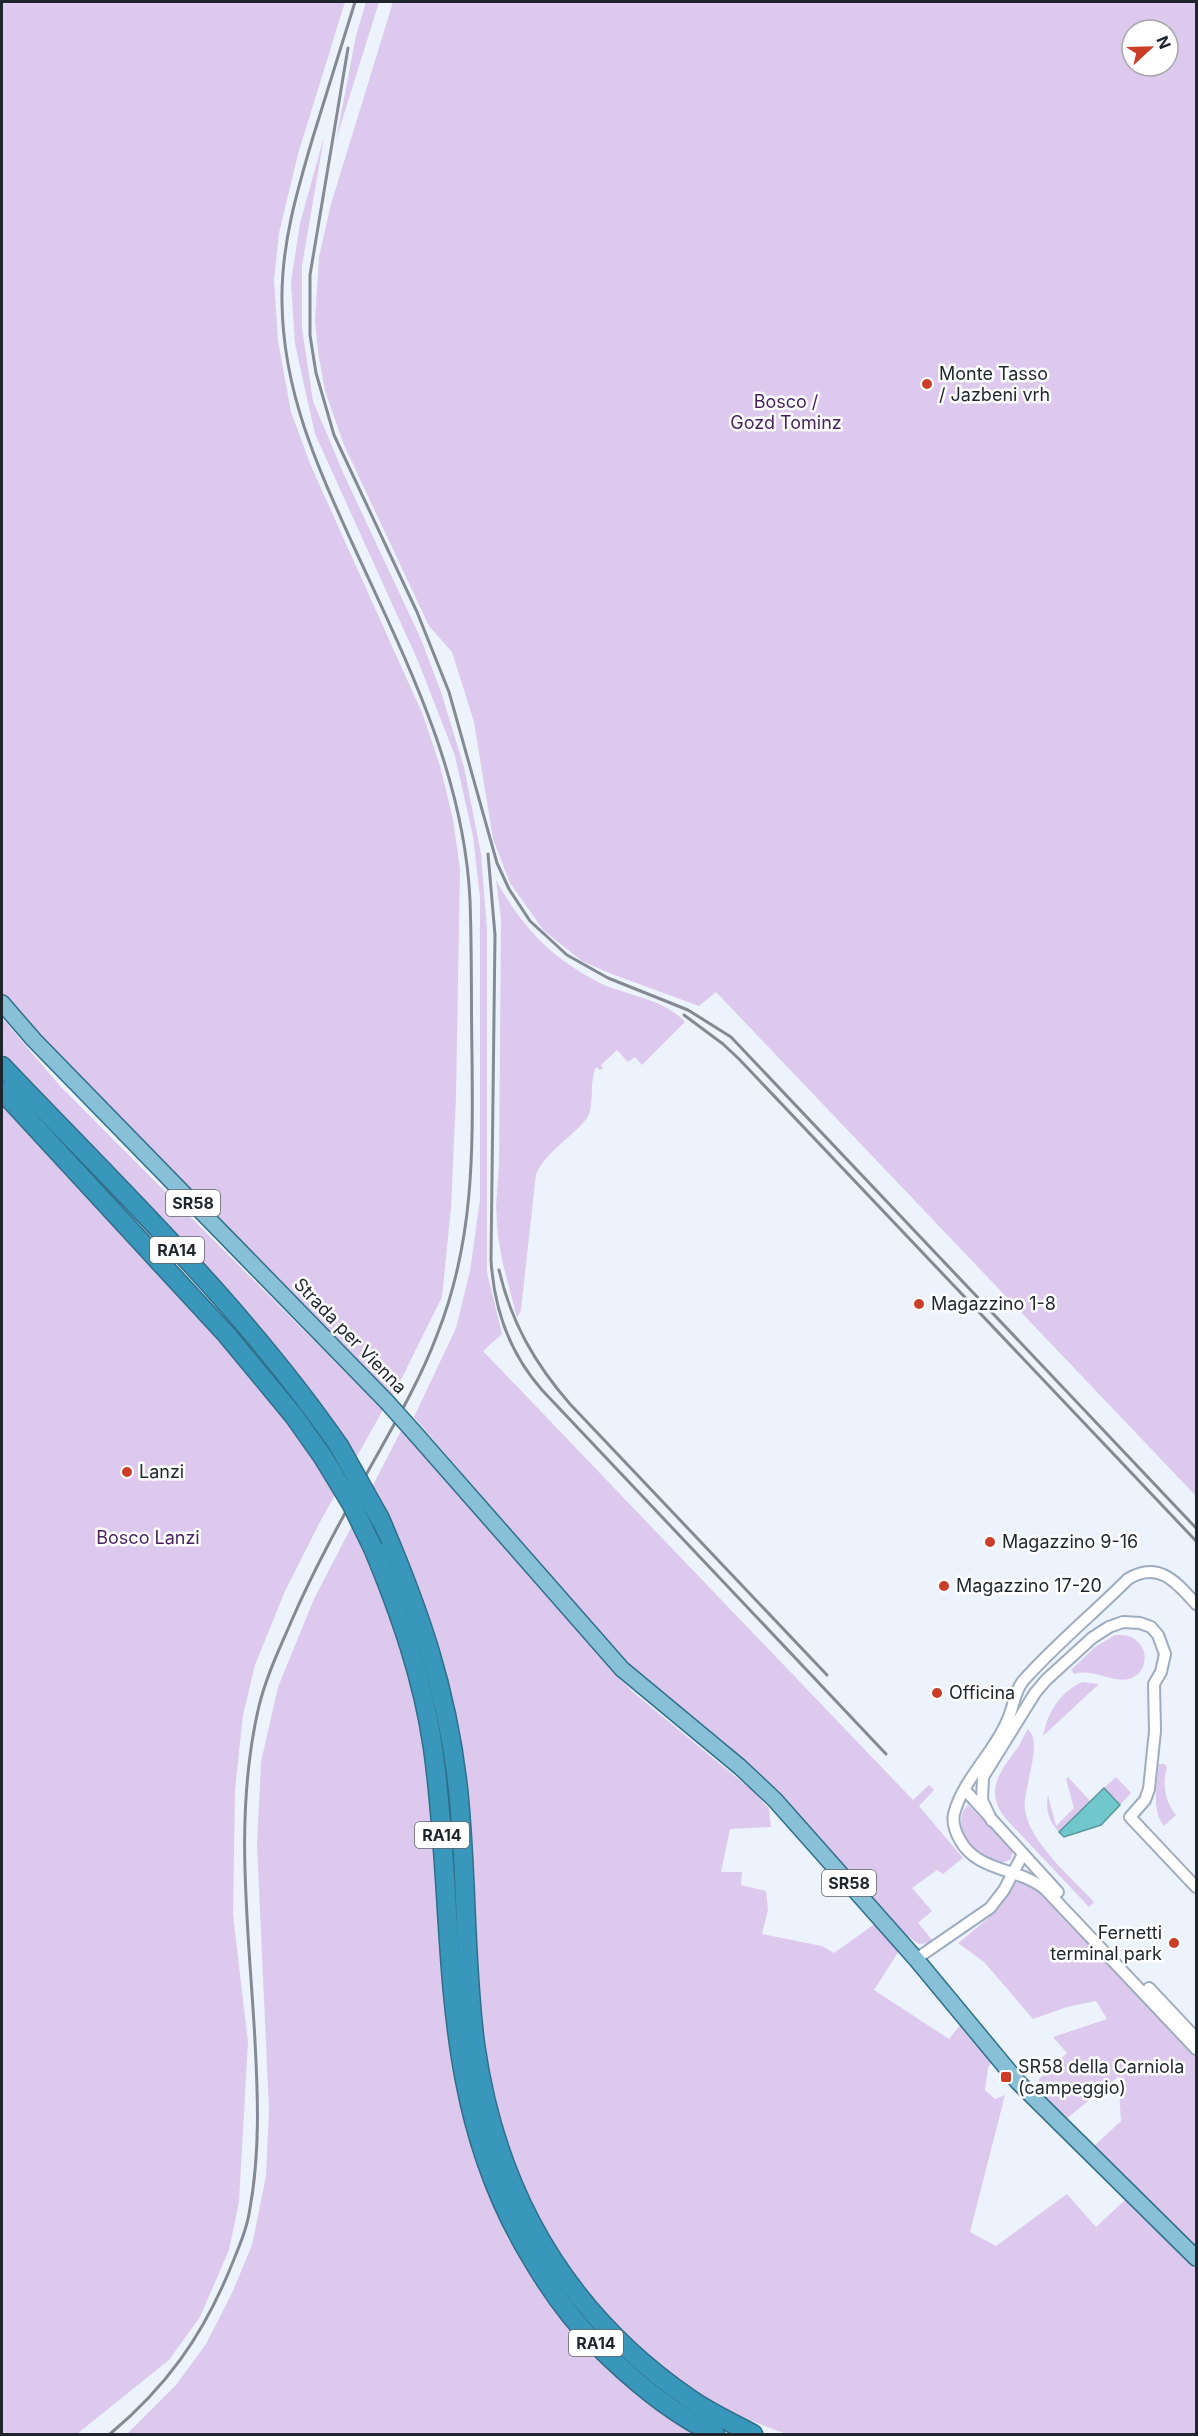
<svg xmlns="http://www.w3.org/2000/svg" width="1198" height="2436" font-family="Inter,sans-serif">
<style>
.green{fill:#ddc9ed;fill-rule:evenodd}
.water{fill:#70c8cd;stroke:#58979d;stroke-width:1.5}
.lines{fill:none;stroke-linecap:round;stroke-linejoin:round}
.street-casing{stroke:#9dacc0;stroke-width:14}
.primary-casing{stroke:#306f8a;stroke-width:18}
.highway-casing{stroke:#306f8a;stroke-width:21}
.street{stroke:#fff;stroke-width:10}
.primary{stroke:#88c1d7;stroke-width:15}
.highway{stroke:#3997bc;stroke-width:18}
.rail{stroke:#848a93;stroke-width:3}
.primary-bridge-casing{stroke:#306f8a;stroke-width:18;stroke-linecap:butt}
.highway-bridge-casing{stroke:#306f8a;stroke-width:21;stroke-linecap:butt}
.primary-bridge{stroke:#88c1d7;stroke-width:15}
.highway-bridge{stroke:#3997bc;stroke-width:18}
.poi-dot{fill:#ca3e28;stroke:#fff;stroke-width:2}
.labels{text-anchor:middle;stroke-width:5;stroke-linejoin:round;paint-order:stroke}
.shield{fill:#fff;stroke:#62666c;stroke-width:1.5}
.shield-label{font-size:16px;font-weight:bold;fill:#1f252d}
.poi-label{font-size:18px;fill:#1f252d;stroke:#fff;text-anchor:start}
.park-label{font-size:18px;fill:#471f61;stroke:#fff}
.street-label{font-size:18px;fill:#1f252d;stroke:#fff}
</style>
<rect width="100%" height="100%" fill="#edf3fc"/>
<!-- green -->
<g class="green">
<polygon points="2,2 345,2 298,154 279,233 274,280 278,341 291,412 311,466 423,715 440,766 453,819 460,869 456,1097 451,1208 442,1297 393,1396 76,1077 2,994"/>
<polygon points="366,2 379,2 336,140 356,36"/>
<path d="M393,2H1196V1496L716,992L699,1006L609,973L582,961L544,931L510,883L493,839L474,722L452,652L429,626L344,445L325,391L318,352L315,320L319,257L331,204ZM1132,30H1168V66H1132Z"/>
<polygon points="324,137 302,266 302,328 313,401 345,477 421,639 441,692 464,767 481,854 487,930 487,1272 502,1334 483,1351 913,1800 929,1785 934,1790 919,1806 963,1858 943,1874 937,1870 912,1888 932,1911 918,1923 934,1942 919,1944 900,1931 782,1799 729,1746 632,1666 582,1613 414,1417 456,1328 470,1271 480,1200 480,898 473,836 455,756 418,661 315,434 295,344 291,282 300,223"/>
<path d="M496,880C521,926 551,958 598,982C625,996 664,998 685,1022L642,1065L635,1057L628,1062L617,1050L601,1065L603,1068L600,1070L596,1067C589,1081 595,1107 587,1118C572,1138 547,1150 536,1174L521,1310L517,1318L503,1264L498,1237L496,1206L499,1165L501,919Z"/>
<polygon points="2,1018 60,1086 383,1410 321,1520 285,1591 255,1665 243,1715 235,1790 233,1915 248,2042 239,2202 229,2250 200,2317 169,2360 77,2434 2,2434 2,1106 172,1288 276,1405 316,1462 346,1440 239,1303 2,1053"/>
<path d="M403,1427L610,1669L633,1692L754,1792L769,1809L771,1827L730,1829L721,1872H742L741,1885L766,1891L768,1910L762,1934L822,1946L834,1953L876,1923L899,1951L874,1990L949,2039L961,2024L992,2062L988,2068L985,2090L995,2099L1005,2095L970,2232L996,2246L1067,2194L1096,2227L1127,2198L1196,2268V2434H787C750,2422 712,2404 679,2382C650,2363 615,2327 593,2300C569,2271 552,2239 533,2207L502,2225L508,2239L537,2284L566,2324L697,2434H127L176,2385L206,2344L232,2293L252,2245L266,2176L269,2110L257,1845L261,1762L278,1687L314,1599Z"/>
<path d="M1115,1635C1124,1635 1131,1635 1137,1641C1150,1653 1146,1674 1129,1679C1110,1683 1093,1668 1074,1674L1071,1670L1095,1647Z"/>
<path d="M1082,1682L1099,1684L1043,1736C1047,1713 1060,1692 1082,1682Z"/>
<path d="M1028,1729C1044,1744 1022,1789 1025,1810C1030,1843 1072,1878 1094,1902L1089,1907L1007,1820C984,1793 998,1774 1016,1750C1021,1744 1023,1736 1028,1729Z"/>
<path d="M1159,1764H1164L1167,1767C1162,1784 1165,1802 1176,1815L1164,1826C1151,1811 1157,1783 1159,1764Z"/>
<path d="M1068,1777L1091,1802L1059,1832C1049,1821 1045,1810 1048,1795L1056,1826L1074,1808L1066,1779Z"/>
<polygon points="1116,1777 1131,1793 1120,1805 1104,1788"/>
<path d="M968,1805L1013,1850L1011,1859C985,1875 945,1826 968,1805Z"/>
<path d="M1023,1879L1045,1895L1196,2054V2248L1094,2146L1121,2121L1118,2077L1066,2119L1039,2093V2079L1067,2053L1053,2037L1107,2019L1096,2001L1067,2007L1033,2019L984,1962L958,1943C972,1932 986,1921 998,1908C1008,1898 1008,1885 1023,1879Z"/>
</g>
<!-- water -->
<polygon class="water" points="1104,1788 1120,1805 1101,1825 1064,1837 1059,1832"/>
<g class="lines">
<defs>
<g id="street">
<path d="M1196,1604C1177,1583 1159,1560 1128,1579C1094,1613 1055,1645 1023,1681C1014,1692 1014,1706 1008,1719C995,1752 963,1779 954,1814C952,1823 956,1833 960,1840C977,1872 1020,1868 1045,1889L1196,2049"/>
<polyline points="965,1790 1058,1892"/>
<polyline points="992,1821 982,1800 983,1777 1035,1693 1046,1680 1092,1638 1109,1627 1123,1622 1140,1623 1151,1627 1158,1635 1165,1654 1161,1672 1154,1684 1155,1731 1149,1789 1145,1800 1130,1817 1196,1887"/>
<polyline points="916,1959 990,1908 1004,1890 1023,1854"/>
<polyline points="1149,1988 1196,2038"/>
</g>
<g id="primary">
<polyline points="2,1003 34,1040 387,1402"/>
<polyline points="413,1431 622,1669 740,1767 775,1800 916,1959 1018,2082 1196,2258"/>
</g>
<g id="highway">
<path d="M2,1066C118,1188 243,1307 339,1446"/>
<polyline points="2,1091 227,1335 294,1416 323,1457"/>
<path d="M380,1519C419,1610 447,1689 458,1789C467,1873 464,1959 475,2044C496,2193 565,2313 690,2399C710,2413 732,2423 753,2434"/>
<path d="M373,1548C400,1613 423,1678 433,1748C458,1924 433,2091 528,2252C547,2285 569,2317 596,2344C630,2378 671,2413 715,2434"/>
</g>
</defs>
<!-- street casing -->
<use href="#street" class="street-casing"/>
<!-- primary casing -->
<use href="#primary" class="primary-casing"/>
<!-- highway casing -->
<use href="#highway" class="highway-casing"/>
<!-- street -->
<use href="#street" class="street"/>
<!-- primary -->
<use href="#primary" class="primary"/>
<!-- highway -->
<use href="#highway" class="highway"/>
<!-- rail -->
<g class="rail">
<polyline points="348,48 310,275 310,335 316,373 334,435 417,612 449,692 497,863 509,889 530,921 567,955 608,978 688,1010 731,1037 1196,1528"/>
<path d="M488,854L495,935L491,1260C494,1309 510,1354 542,1390L886,1754"/>
<polyline points="684,1015 723,1044 739,1059 1196,1541"/>
<path d="M499,1270C511,1322 535,1364 570,1404L827,1675"/>
<path d="M110,2434C166,2387 202,2337 230,2269C238,2249 247,2230 250,2208C260,2153 258,2097 255,2041C249,1930 233,1816 259,1706C266,1677 279,1650 291,1622C313,1571 340,1522 367,1473C392,1428 419,1383 437,1335C474,1242 473,1153 472,1055C471,1004 472,952 470,900C464,773 406,660 354,547C317,466 283,392 282,302C281,245 297,191 313,137C327,92 341,47 355,2"/>
</g>
<defs>
<polyline id="primary-bridge" points="387,1402 413,1431"/>
<g id="highway-bridge">
<polyline points="339,1446 380,1519"/>
<polyline points="323,1457 351,1503 373,1548"/>
</g>
</defs>
<!-- primary-bridge casing -->
<use href="#primary-bridge" class="primary-bridge-casing"/>
<!-- highway-bridge casing -->
<use href="#highway-bridge" class="highway-bridge-casing"/>
<!-- primary-bridge -->
<use href="#primary-bridge" class="primary-bridge"/>
<!-- highway-bridge -->
<use href="#highway-bridge" class="highway-bridge"/>
</g>
<!-- markers -->
<g class="poi-dot">
<circle cx="927" cy="384" r="6"/>
<circle cx="919" cy="1304" r="6"/>
<circle cx="127" cy="1472" r="6"/>
<circle cx="990" cy="1542" r="6"/>
<circle cx="944" cy="1586" r="6"/>
<circle cx="937" cy="1693" r="6"/>
<circle cx="1174" cy="1943" r="6"/>
<rect x="1000" y="2071" width="12" height="12" rx="3"/>
</g>
<g class="labels">
<!-- shield labels -->
<g class="shield">
<rect x="166" y="1190" width="54" height="26" rx="4.5"/>
<rect x="150" y="1237" width="54" height="26" rx="4.5"/>
<rect x="415" y="1822" width="54" height="26" rx="4.5"/>
<rect x="822" y="1870" width="54" height="26" rx="4.5"/>
<rect x="569" y="2330" width="54" height="26" rx="4.5"/>
</g>
<g class="shield-label">
<text x="193" y="1209">SR58</text>
<text x="177" y="1256">RA14</text>
<text x="442" y="1841">RA14</text>
<text x="849" y="1889">SR58</text>
<text x="596" y="2349">RA14</text>
</g>
<!-- poi labels -->
<g class="poi-label">
<text x="939" y="380">Monte Tasso<tspan x="939" dy="21">/ Jazbeni vrh</tspan></text>
<text x="931" y="1310">Magazzino 1-8</text>
<text x="139" y="1478">Lanzi</text>
<text x="1002" y="1548">Magazzino 9-16</text>
<text x="956" y="1592">Magazzino 17-20</text>
<text x="949" y="1699">Officina</text>
<text x="1162" y="1939" text-anchor="end">Fernetti<tspan x="1162" dy="21">terminal park</tspan></text>
<text x="1018" y="2073">SR58 della Carniola<tspan x="1018" dy="21">(campeggio)</tspan></text>
</g>
<!-- park labels -->
<g class="park-label">
<text x="786" y="408">Bosco /<tspan x="786" dy="21">Gozd Tominz</tspan></text>
<text x="148" y="1544">Bosco Lanzi</text>
</g>
<!-- street labels -->
<g class="street-label">
<text transform="translate(350 1336) rotate(46)" y="6">Strada per Vienna</text>
</g>
</g>
<!-- border -->
<rect width="1198" height="2436" fill="none" stroke="#1f252d" stroke-width="6"/>
<!-- north arrow -->
<g transform="translate(1150 48) rotate(68)"><circle r="28" fill="#ffffff" stroke="#a5a8ab" stroke-width="1.5"/>
<path d="M0-4.5L10 22L0 15L-10 22Z" fill="#ca3e28"/>
<text y="-9" font-size="16" font-weight="bold" text-anchor="middle" fill="#1f252d">N</text>
</g>
</svg>
